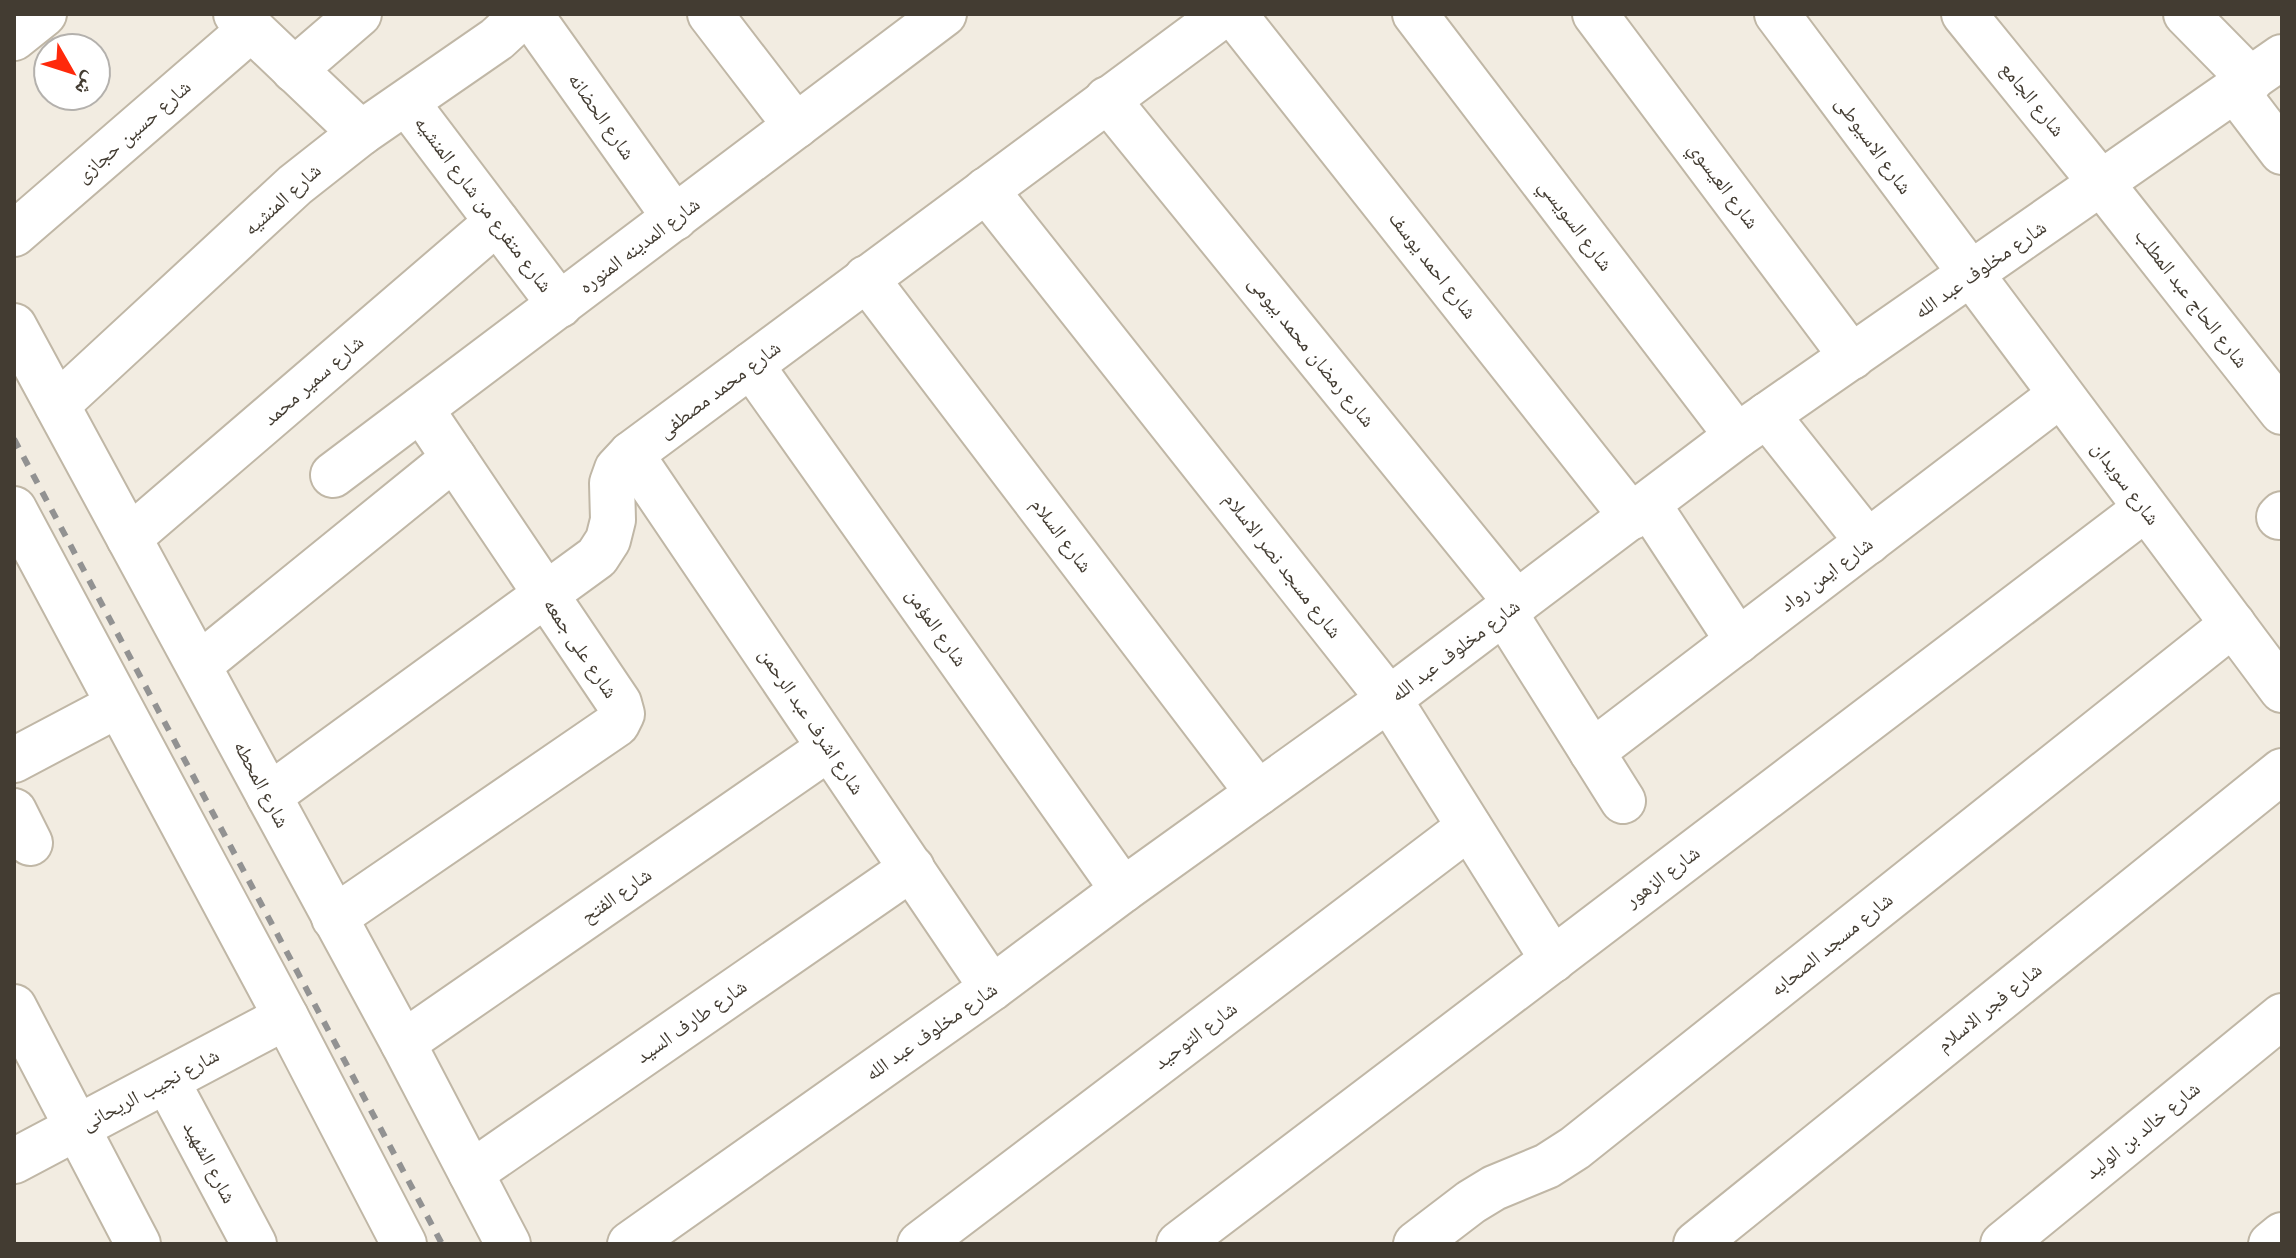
<svg xmlns="http://www.w3.org/2000/svg" width="2296" height="1258" font-family="'Varela Round','Noto Naskh Arabic',sans-serif">
<style>
.lines{fill:none;stroke-linecap:round;stroke-linejoin:round}
.minor-casing{stroke:#c0b7a6;stroke-width:48}
.minor{stroke:#fff;stroke-width:44}
.rail{stroke:#929292;stroke-width:6;stroke-dasharray:10 10;stroke-linecap:butt}
.labels{text-anchor:middle;stroke-width:8;stroke-linejoin:round;paint-order:stroke}
.street-label{font-size:20px;fill:#433c32;stroke:#fff}
</style>
<rect width="100%" height="100%" fill="#f2ece1"/>
<g class="lines">
<defs>
<g id="minor">
<polyline points="236,14 361,133"/>
<polyline points="530,14 675,218"/>
<polyline points="710,14 796,126"/>
<polyline points="1234,14 1632,517"/>
<polyline points="1415,14 1737,436"/>
<polyline points="1595,14 1852,357"/>
<polyline points="1777,14 2282,690"/>
<polyline points="1964,14 2102,184 2282,412"/>
<polyline points="2186,14 2251,80"/>
<polyline points="14,38 44,14"/>
<polyline points="294,70 359,14"/>
<polyline points="2235,90 2282,152"/>
<polyline points="1107,99 1517,603"/>
<polyline points="407,103 560,305"/>
<polyline points="986,190 1389,699 1553,960"/>
<polyline points="14,234 251,29"/>
<polyline points="866,278 1258,793"/>
<polyline points="14,326 403,1043 508,1244"/>
<polyline points="751,365 1123,890"/>
<polyline points="57,405 295,185 361,133 497,39 524,14"/>
<polyline points="1767,415 1868,542"/>
<polyline points="631,454 992,988"/>
<polyline points="333,475 944,14"/>
<polyline points="1648,504 1738,641"/>
<polyline points="14,509 286,1017 404,1244"/>
<polyline points="2279,517 2282,514"/>
<polyline points="129,538 497,222"/>
<polyline points="1504,612 1623,801"/>
<polyline points="199,665 454,458"/>
<polyline points="1592,752 2060,395"/>
<polyline points="14,760 118,705"/>
<polyline points="269,796 597,557 608,540 613,520 612,483 617,469 631,454 1224,14"/>
<polyline points="14,811 30,843"/>
<polyline points="334,918 617,724 622,714 619,703 421,409"/>
<polyline points="14,1007 138,1244"/>
<polyline points="403,1043 829,748"/>
<polyline points="167,1081 254,1244"/>
<polyline points="14,1161 286,1017"/>
<polyline points="471,1173 912,868"/>
<polyline points="630,1244 992,988 1123,890 1389,699 1737,436 2282,57"/>
<polyline points="920,1244 1469,827"/>
<polyline points="1179,1244 2145,509"/>
<polyline points="1416,1244 1471,1202 1494,1188 1547,1166 1575,1148 2233,624"/>
<polyline points="1696,1244 2282,771"/>
<polyline points="2003,1244 2282,1016"/>
<polyline points="2271,1244 2282,1235"/>
</g>
</defs>
<!-- minor casing -->
<use href="#minor" class="minor-casing"/>
<!-- minor -->
<use href="#minor" class="minor"/>
<!-- rail -->
<polyline class="rail" points="14,439 442,1244"/>
</g>
<g class="labels">
<!-- street labels -->
<g class="street-label">
<text transform="translate(2033 99) rotate(51)" y="7">شارع الجامع</text>
<text transform="translate(602 116) rotate(55)" y="7">شارع الحضانه</text>
<text transform="translate(133 131) rotate(-41)" y="7">شارع حسين حجازى</text>
<text transform="translate(1874 145) rotate(54)" y="7">شارع الاسيوطى</text>
<text transform="translate(1724 185) rotate(53)" y="7">شارع العيسوي</text>
<text transform="translate(282 199) rotate(-42)" y="7">شارع المنشيه</text>
<text transform="translate(484 204) rotate(53)" y="7">شارع متفرع من شارع المنشيه</text>
<text transform="translate(1576 225) rotate(53)" y="7">شارع السويسي</text>
<text transform="translate(639 245) rotate(-37)" y="7">شارع المدينه المنوره</text>
<text transform="translate(1433 265) rotate(52)" y="7">شارع احمد يوسف</text>
<text transform="translate(1980 269) rotate(-35)" y="7">شارع مخلوف عبد الله</text>
<text transform="translate(2192 298) rotate(52)" y="7">شارع الحاج عبد المطلب</text>
<text transform="translate(1312 351) rotate(51)" y="7">شارع رمضان محمد بيومى</text>
<text transform="translate(313 380) rotate(-41)" y="7">شارع سمير محمد</text>
<text transform="translate(719 389) rotate(-37)" y="7">شارع محمد مصطفى</text>
<text transform="translate(2126 483) rotate(53)" y="7">شارع سويدان</text>
<text transform="translate(1062 535) rotate(53)" y="7">شارع السلام</text>
<text transform="translate(1283 565) rotate(52)" y="7">شارع مسجد نصر الاسلام</text>
<text transform="translate(1826 574) rotate(-37)" y="7">شارع ايمن رواد</text>
<text transform="translate(937 627) rotate(55)" y="7">شارع المؤمن</text>
<text transform="translate(581 648) rotate(56)" y="7">شارع على جمعه</text>
<text transform="translate(1455 650) rotate(-37)" y="7">شارع مخلوف عبد الله</text>
<text transform="translate(812 721) rotate(56)" y="7">شارع اشرف عبد الرحمن</text>
<text transform="translate(262 784) rotate(62)" y="7">شارع المحطه</text>
<text transform="translate(1662 876) rotate(-37)" y="7">شارع الزهور</text>
<text transform="translate(616 895) rotate(-35)" y="7">شارع الفتح</text>
<text transform="translate(1831 944) rotate(-39)" y="7">شارع مسجد الصحابه</text>
<text transform="translate(1989 1007) rotate(-39)" y="7">شارع فجر الاسلام</text>
<text transform="translate(691 1021) rotate(-35)" y="7">شارع طارف السيد</text>
<text transform="translate(931 1031) rotate(-35)" y="7">شارع مخلوف عبد الله</text>
<text transform="translate(1195 1035) rotate(-37)" y="7">شارع التوحيد</text>
<text transform="translate(150 1089) rotate(-28)" y="7">شارع نجيب الريحانى</text>
<text transform="translate(2142 1130) rotate(-39)" y="7">شارع خالد بن الوليد</text>
<text transform="translate(210 1162) rotate(62)" y="7">شارع الشهيد</text>
</g>
</g>
<!-- border -->
<rect width="2296" height="1258" fill="none" stroke="#433c32" stroke-width="32"/>
<!-- north arrow -->
<g transform="translate(72 72) rotate(129)"><circle r="38" fill="#ffffff" stroke="#b4b1ad" stroke-width="2"/>
<path d="M0-6L14 30L0 20L-14 30Z" fill="#ff290b"/>
<text y="-12" font-size="22" font-weight="bold" text-anchor="middle" fill="#433c32">ش</text>
</g>
</svg>
